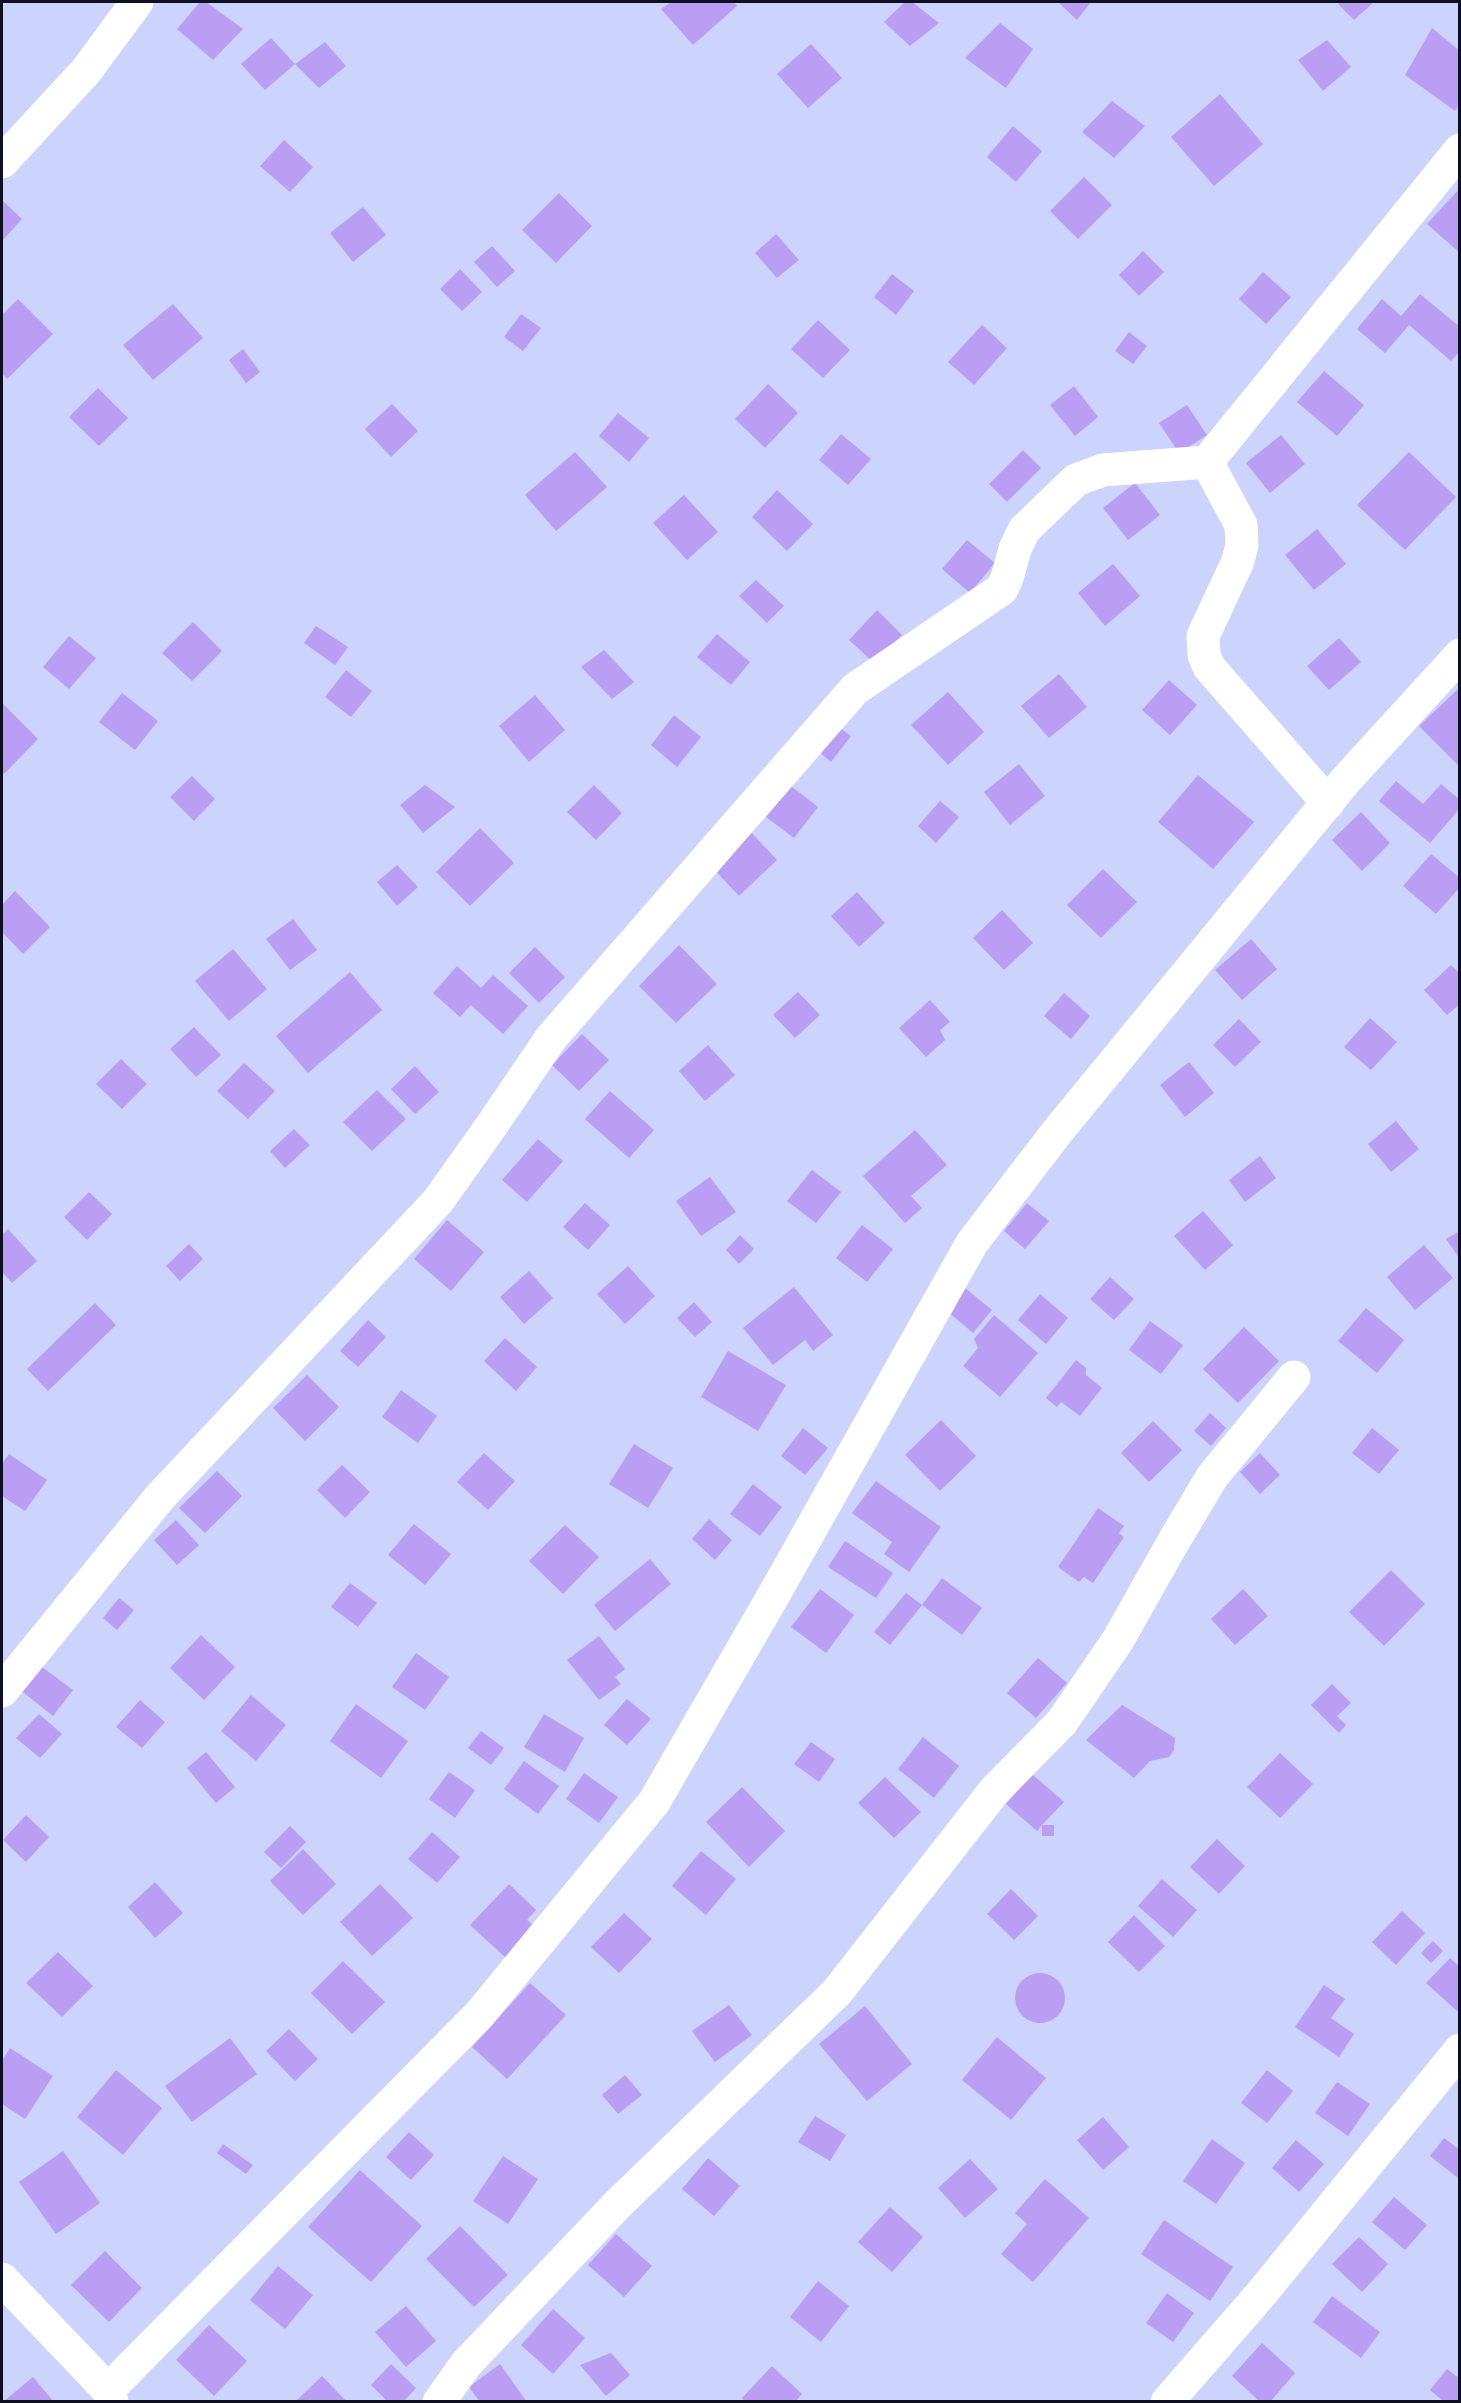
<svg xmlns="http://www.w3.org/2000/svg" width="1461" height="2403" font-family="Cabin,sans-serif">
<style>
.building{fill:#b99ef4}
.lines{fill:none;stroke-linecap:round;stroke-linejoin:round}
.minor{stroke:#fff;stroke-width:33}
</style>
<rect width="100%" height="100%" fill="#ccd3fd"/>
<!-- building -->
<g class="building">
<polygon points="200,2 206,2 243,29 213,60 177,29"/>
<polygon points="671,2 734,2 737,6 693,45 661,9"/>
<polygon points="905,2 912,2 939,23 910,46 884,22"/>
<polygon points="1058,2 1091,2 1077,20"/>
<polygon points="1340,2 1374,2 1354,20 1338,4"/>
<polygon points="1000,23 1033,49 1006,88 965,58"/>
<polygon points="1432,28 1460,51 1460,104 1455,111 1405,75"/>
<polygon points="271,38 295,64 265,90 241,64"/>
<polygon points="1327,40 1351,67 1323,91 1298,60"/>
<polygon points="325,42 346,66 319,88 295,64"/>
<polygon points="811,44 842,78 808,108 777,74"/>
<polygon points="1220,94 1263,144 1214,186 1171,137"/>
<polygon points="1112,101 1145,126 1114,158 1082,132"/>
<polygon points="1013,126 1042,151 1016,182 987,157"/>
<polygon points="284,140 313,167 290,192 260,166"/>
<polygon points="1084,177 1112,205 1078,239 1050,211"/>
<polygon points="1460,188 1460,253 1427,224"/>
<polygon points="559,193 592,226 556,263 522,230"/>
<polygon points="2,200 22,219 2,241"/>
<polygon points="363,207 386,235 353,262 330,233"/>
<polygon points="776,234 799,260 777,278 755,253"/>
<polygon points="492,246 515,271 497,287 474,262"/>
<polygon points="1143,251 1164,272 1139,296 1119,275"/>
<polygon points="460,269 482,292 462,311 440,289"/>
<polygon points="1263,272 1291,297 1266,324 1239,299"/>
<polygon points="892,274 914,291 896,315 874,297"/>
<polygon points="1420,294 1460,327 1460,351 1451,361 1409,325 1385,353 1357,329 1382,299 1401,316"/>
<polygon points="18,299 53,334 7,379 2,373 2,315"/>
<polygon points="173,304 203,338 153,380 123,345"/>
<polygon points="521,314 541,328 523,351 504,337"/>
<polygon points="818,320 850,350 823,378 791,349"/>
<polygon points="982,325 1007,348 974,385 948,362"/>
<polygon points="1129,332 1147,346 1133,364 1115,351"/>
<polygon points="243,349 260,372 246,383 229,360"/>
<polygon points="1324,371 1364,405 1337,436 1297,402"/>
<polygon points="768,384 798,413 765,448 735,419"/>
<polygon points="1074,386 1098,417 1075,436 1050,405"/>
<polygon points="98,388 128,418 99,446 69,417"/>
<polygon points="392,404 418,431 391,457 365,429"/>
<polygon points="1187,405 1207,435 1179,453 1159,423"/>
<polygon points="618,413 649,438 629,462 599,436"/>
<polygon points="841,434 871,459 848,485 819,460"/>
<polygon points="1281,435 1305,464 1270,493 1246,463"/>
<polygon points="1023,450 1041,468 1007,502 989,484"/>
<polygon points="575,452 607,487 556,531 525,495"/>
<polygon points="1409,452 1456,497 1405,550 1357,505"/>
<polygon points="1135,483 1160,515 1128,540 1103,508"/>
<polygon points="777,490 813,524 787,551 752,517"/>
<polygon points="684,495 718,532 687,560 653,523"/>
<polygon points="1317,529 1346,564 1314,590 1285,555"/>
<polygon points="967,540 995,563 970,593 942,569"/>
<polygon points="1113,564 1140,596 1105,626 1078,593"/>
<polygon points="756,580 784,606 767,623 739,596"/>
<polygon points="877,610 902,635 874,663 849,640"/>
<polygon points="193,622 222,651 192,681 162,653"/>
<polygon points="316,626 348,647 335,665 304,643"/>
<polygon points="717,634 750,662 731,685 697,657"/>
<polygon points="69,636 96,658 69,689 43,667"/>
<polygon points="1339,638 1361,662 1329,690 1307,666"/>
<polygon points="604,650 634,682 612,699 581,667"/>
<polygon points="346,670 372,691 351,717 325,697"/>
<polygon points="1059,674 1087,707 1049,738 1021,706"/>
<polygon points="1169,680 1197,705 1170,735 1142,710"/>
<polygon points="1458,689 1460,691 1460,767 1419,726"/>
<polygon points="948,692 984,732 948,765 911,725"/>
<polygon points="122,693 158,721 135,750 99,722"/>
<polygon points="535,695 565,730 529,762 499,726"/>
<polygon points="2,703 38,739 4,774 2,772"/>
<polygon points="674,715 701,737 677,767 651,745"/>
<polygon points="836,725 851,736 831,762 816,749"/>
<polygon points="1019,764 1045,796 1010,825 984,792"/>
<polygon points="1198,775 1254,822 1213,869 1158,822"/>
<polygon points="192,776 215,799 194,821 170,797"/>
<polygon points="1396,781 1423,804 1441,784 1460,800 1460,808 1430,843 1379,801"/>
<polygon points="425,785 455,807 423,833 400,805"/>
<polygon points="594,785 622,813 596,840 567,812"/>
<polygon points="791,786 818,807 794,838 766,817"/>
<polygon points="940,801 959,817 936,843 918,826"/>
<polygon points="1361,812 1390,843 1362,871 1332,840"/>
<polygon points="480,828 514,863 470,906 436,872"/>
<polygon points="748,829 777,860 739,896 710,865"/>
<polygon points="1431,854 1460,878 1460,887 1436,914 1403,886"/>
<polygon points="397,865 418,887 397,906 377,882"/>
<polygon points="1103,869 1137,902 1101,938 1067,905"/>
<polygon points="15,891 50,927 23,954 2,932 2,905"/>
<polygon points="857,892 885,923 859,947 831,916"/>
<polygon points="1002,910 1033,943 1004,970 973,938"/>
<polygon points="293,919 317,950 290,970 266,939"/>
<polygon points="1251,939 1277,969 1242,1000 1215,970"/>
<polygon points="679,945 717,984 676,1023 639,986"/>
<polygon points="535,947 565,977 539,1003 509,973"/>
<polygon points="233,949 267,989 229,1021 195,981"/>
<polygon points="1451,965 1460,974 1460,1004 1447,1015 1424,990"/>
<polygon points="457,966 481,988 493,975 528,1006 503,1034 471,1005 460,1017 433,993"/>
<polygon points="350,972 382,1010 308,1073 276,1036"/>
<polygon points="798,992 820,1015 795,1038 773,1015"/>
<polygon points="1064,993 1090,1016 1071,1039 1044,1016"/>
<polygon points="930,1000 950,1022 940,1030 945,1040 926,1057 899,1028"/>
<polygon points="1370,1018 1397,1042 1371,1070 1344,1047"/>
<polygon points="1239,1019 1261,1042 1235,1067 1213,1045"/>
<polygon points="194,1027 221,1055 196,1077 170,1049"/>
<polygon points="582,1034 609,1060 579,1091 552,1065"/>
<polygon points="708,1045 735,1075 705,1101 679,1071"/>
<polygon points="121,1059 147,1084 122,1109 96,1084"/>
<polygon points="1189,1062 1214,1093 1185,1117 1160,1085"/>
<polygon points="244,1063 275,1091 248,1119 217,1091"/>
<polygon points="415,1066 439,1092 415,1114 391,1089"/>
<polygon points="377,1090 406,1119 372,1151 343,1122"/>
<polygon points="610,1091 654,1130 629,1158 585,1119"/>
<polygon points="1396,1121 1419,1149 1391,1172 1368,1144"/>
<polygon points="294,1129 310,1145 285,1168 270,1151"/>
<polygon points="915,1130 947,1165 911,1196 922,1208 905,1223 863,1176"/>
<polygon points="538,1139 563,1161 527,1202 502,1180"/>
<polygon points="1260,1156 1276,1178 1245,1202 1229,1180"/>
<polygon points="812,1170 841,1192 816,1223 787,1201"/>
<polygon points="710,1177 736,1212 701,1236 676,1201"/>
<polygon points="89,1192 112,1214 87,1240 64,1217"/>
<polygon points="585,1203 610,1225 588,1250 563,1227"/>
<polygon points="1027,1203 1049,1221 1025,1249 1004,1231"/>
<polygon points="1203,1211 1233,1245 1205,1270 1174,1236"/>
<polygon points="447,1220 484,1252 451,1291 414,1259"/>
<polygon points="862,1225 893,1249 867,1282 836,1258"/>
<polygon points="8,1229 37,1261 12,1283 2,1272 2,1235"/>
<polygon points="1460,1231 1460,1259 1446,1239"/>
<polygon points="740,1235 754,1249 739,1264 726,1250"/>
<polygon points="189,1244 203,1259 180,1281 166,1266"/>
<polygon points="1424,1245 1453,1278 1415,1310 1387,1277"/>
<polygon points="628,1266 655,1296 625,1324 597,1294"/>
<polygon points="529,1271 553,1298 524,1324 500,1297"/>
<polygon points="1110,1277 1134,1299 1114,1320 1090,1299"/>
<polygon points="794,1287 833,1335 813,1351 805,1340 773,1365 743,1328"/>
<polygon points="965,1288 992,1310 973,1333 946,1310"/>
<polygon points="1040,1294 1068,1318 1046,1344 1018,1320"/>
<polygon points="694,1302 712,1322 695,1337 677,1318"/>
<polygon points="95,1303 116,1325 48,1391 27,1369"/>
<polygon points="1366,1308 1404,1340 1377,1373 1338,1341"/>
<polygon points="994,1315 1038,1353 1000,1397 963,1366 978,1348 974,1339"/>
<polygon points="368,1320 386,1337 358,1367 340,1351"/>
<polygon points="1150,1321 1183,1345 1161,1374 1129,1350"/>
<polygon points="1244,1327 1279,1361 1238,1403 1203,1369"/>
<polygon points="505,1338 537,1367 516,1391 484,1361"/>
<polygon points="728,1351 786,1385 758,1431 701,1397"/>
<polygon points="1076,1360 1086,1368 1086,1375 1102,1388 1080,1416 1061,1402 1057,1407 1046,1398"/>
<polygon points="307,1375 339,1407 305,1441 273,1408"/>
<polygon points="401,1390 437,1416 418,1443 382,1417"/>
<polygon points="1210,1413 1226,1428 1211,1446 1194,1431"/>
<polygon points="941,1420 976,1456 940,1491 905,1455"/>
<polygon points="1153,1421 1182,1450 1149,1482 1121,1453"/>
<polygon points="803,1428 828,1448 805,1475 781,1456"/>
<polygon points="1372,1428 1399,1450 1379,1474 1352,1453"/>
<polygon points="634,1444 673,1468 648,1508 609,1484"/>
<polygon points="484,1453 515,1481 488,1510 457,1482"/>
<polygon points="1260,1453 1280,1475 1260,1494 1240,1472"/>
<polygon points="9,1454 47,1480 25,1511 2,1496 2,1464"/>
<polygon points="342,1465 370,1492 345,1518 317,1490"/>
<polygon points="217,1471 242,1496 205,1533 179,1508"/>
<polygon points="876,1481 941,1527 909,1572 884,1554 892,1542 852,1513"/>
<polygon points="753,1484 782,1507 760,1536 730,1514"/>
<polygon points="1098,1508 1124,1526 1119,1533 1124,1537 1093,1583 1084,1577 1079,1582 1058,1567"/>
<polygon points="709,1519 732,1540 715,1560 692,1539"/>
<polygon points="176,1520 199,1545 177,1565 154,1540"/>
<polygon points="414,1524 451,1554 425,1585 388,1555"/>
<polygon points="565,1525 599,1557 563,1594 529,1561"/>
<polygon points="845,1541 893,1573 876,1598 828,1567"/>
<polygon points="650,1559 671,1584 615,1631 594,1605"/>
<polygon points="1391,1570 1425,1604 1384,1646 1349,1612"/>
<polygon points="942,1578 982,1608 962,1635 922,1605 890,1645 874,1632 906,1593 922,1605"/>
<polygon points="350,1583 377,1603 358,1627 331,1607"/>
<polygon points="820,1589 854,1615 826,1653 791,1627"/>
<polygon points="1243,1589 1268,1616 1235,1645 1211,1619"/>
<polygon points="119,1598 134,1610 117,1630 103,1618"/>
<polygon points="201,1635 235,1667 204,1700 170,1668"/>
<polygon points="599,1636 625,1669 615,1677 621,1684 599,1700 567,1660"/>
<polygon points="416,1653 449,1677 425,1710 392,1687"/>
<polygon points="1038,1658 1067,1683 1036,1718 1007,1693"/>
<polygon points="38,1664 73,1690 53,1716 19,1689"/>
<polygon points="1332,1684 1351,1703 1337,1716 1346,1725 1339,1733 1311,1705"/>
<polygon points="251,1695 286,1725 256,1761 221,1731"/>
<polygon points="627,1699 651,1719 627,1745 604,1725"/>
<polygon points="140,1700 165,1722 142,1748 116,1727"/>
<polygon points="356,1704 408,1741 381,1778 330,1741"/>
<polygon points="1122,1705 1175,1738 1174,1750 1169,1757 1150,1761 1134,1778 1086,1740"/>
<polygon points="39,1714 62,1734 40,1758 16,1738"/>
<polygon points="544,1714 584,1738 565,1772 524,1747"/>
<polygon points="481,1731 504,1748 491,1765 468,1748"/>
<polygon points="923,1737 959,1766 934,1798 898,1769"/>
<polygon points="811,1742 835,1759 819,1782 794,1764"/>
<polygon points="206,1752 235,1787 216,1803 187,1768"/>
<polygon points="1280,1753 1313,1784 1280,1818 1247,1787"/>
<polygon points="524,1761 559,1786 538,1814 504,1789"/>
<polygon points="449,1772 475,1790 455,1818 429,1799"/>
<polygon points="584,1773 618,1797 599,1823 566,1799"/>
<polygon points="1032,1774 1064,1802 1042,1825 1054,1825 1054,1836 1042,1836 1042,1825 1037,1831 1006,1804"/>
<polygon points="885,1777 921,1812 894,1838 858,1803"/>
<polygon points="742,1787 785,1831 749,1867 706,1822"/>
<polygon points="26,1815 49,1837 26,1862 3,1840"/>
<polygon points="290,1826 306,1842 281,1868 264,1852"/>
<polygon points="432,1832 460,1857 437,1883 408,1859"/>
<polygon points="1217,1839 1245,1866 1219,1894 1190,1867"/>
<polygon points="303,1849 336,1884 303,1915 270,1881"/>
<polygon points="701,1851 736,1879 706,1915 672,1886"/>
<polygon points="1162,1879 1197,1910 1173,1937 1138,1906"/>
<polygon points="155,1882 183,1913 155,1938 128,1907"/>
<polygon points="380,1884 413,1918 372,1956 340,1922"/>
<polygon points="509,1884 536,1910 527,1920 536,1927 506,1958 470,1925"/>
<polygon points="1011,1889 1038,1916 1014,1940 987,1914"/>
<polygon points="1402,1911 1425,1933 1396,1965 1372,1942"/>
<polygon points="624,1913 652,1939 619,1973 591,1947"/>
<polygon points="1134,1915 1165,1946 1139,1972 1108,1942"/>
<polygon points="1433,1941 1443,1951 1431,1963 1421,1953"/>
<polygon points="58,1952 93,1986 62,2017 26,1983"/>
<polygon points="1450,1958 1460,1967 1460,2009 1457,2011 1426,1983"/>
<polygon points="343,1961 385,2002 352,2034 311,1993"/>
<circle cx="1040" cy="1998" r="25"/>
<polygon points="530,1983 566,2015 507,2079 472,2047"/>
<polygon points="1324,1985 1345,1999 1331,2018 1354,2034 1339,2057 1295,2027"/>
<polygon points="729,2005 752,2035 715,2062 692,2031"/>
<polygon points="865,2006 912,2064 867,2101 819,2044"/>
<polygon points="289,2029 318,2059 295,2081 266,2051"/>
<polygon points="997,2037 1046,2078 1011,2120 962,2080"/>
<polygon points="230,2038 257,2074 192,2122 165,2086"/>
<polygon points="10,2048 53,2076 25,2119 2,2104 2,2061"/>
<polygon points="116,2070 162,2108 123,2155 77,2117"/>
<polygon points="1267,2070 1293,2091 1267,2123 1241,2103"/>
<polygon points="625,2075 642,2095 618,2114 602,2095"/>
<polygon points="1337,2082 1370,2104 1348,2136 1315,2113"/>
<polygon points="815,2116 846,2135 830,2161 798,2142"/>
<polygon points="1103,2117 1129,2147 1103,2170 1077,2140"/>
<polygon points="409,2132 434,2155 411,2180 386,2157"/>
<polygon points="1444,2138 1460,2150 1460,2176 1458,2178 1430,2156"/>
<polygon points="1212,2139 1245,2163 1216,2204 1183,2181"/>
<polygon points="1296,2140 1324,2164 1299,2192 1272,2168"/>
<polygon points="223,2144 253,2165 246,2174 217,2153"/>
<polygon points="63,2151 100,2203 56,2234 19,2182"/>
<polygon points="503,2156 538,2179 508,2224 473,2201"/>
<polygon points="708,2158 740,2186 714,2216 682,2189"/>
<polygon points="970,2159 998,2189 965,2218 938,2188"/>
<polygon points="360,2170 422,2226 371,2282 308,2227"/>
<polygon points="1045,2179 1089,2218 1033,2282 1001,2254 1027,2224 1015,2213"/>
<polygon points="1394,2197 1427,2225 1405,2250 1372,2222"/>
<polygon points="890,2207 923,2237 892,2272 858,2242"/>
<polygon points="1164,2220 1233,2267 1210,2301 1141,2254"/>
<polygon points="460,2226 508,2275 474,2307 426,2259"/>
<polygon points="616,2234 652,2266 624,2297 588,2265"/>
<polygon points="1359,2237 1388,2264 1362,2292 1332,2264"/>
<polygon points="105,2251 142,2288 109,2322 71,2285"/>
<polygon points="278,2266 313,2295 285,2329 250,2300"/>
<polygon points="818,2281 849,2306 821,2342 790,2317"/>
<polygon points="1167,2293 1194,2313 1173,2342 1146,2323"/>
<polygon points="1332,2296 1380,2332 1361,2358 1313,2322"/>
<polygon points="406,2306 436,2341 406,2367 375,2332"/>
<polygon points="553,2309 585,2338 553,2374 521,2345"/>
<polygon points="209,2325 247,2361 214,2396 176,2360"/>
<polygon points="1262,2343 1295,2373 1270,2402 1260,2402 1232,2376"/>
<polygon points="611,2353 630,2375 606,2396 580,2365"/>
<polygon points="391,2364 416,2388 403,2402 388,2402 371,2385"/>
<polygon points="500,2364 527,2402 480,2402 469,2387"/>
<polygon points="772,2366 802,2394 795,2402 745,2402 742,2398"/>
<polygon points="1447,2369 1460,2379 1460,2402 1444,2402 1430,2390"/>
<polygon points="322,2376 347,2402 295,2402"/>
<polygon points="33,2377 54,2402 3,2402"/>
</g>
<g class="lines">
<!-- minor -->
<g class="minor">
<polyline points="2,162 86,71 137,2"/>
<polyline points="1207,462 1241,525 1242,545 1238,561 1203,636 1204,655 1209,667 1328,803"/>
<polyline points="2,1691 160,1497 438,1201 492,1125 551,1038 855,689 1002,589 1007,578 1015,549 1024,530 1076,480 1103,470 1207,462 1460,150"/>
<polyline points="2,2279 108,2390 112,2402"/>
<polyline points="108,2390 479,2015 654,1802 772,1598 972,1243 1057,1132 1345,781 1460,655"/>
<polyline points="439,2402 466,2364 617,2205 837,1992 995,1790 1062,1722 1118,1640 1175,1539 1212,1477 1294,1377"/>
<polyline points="1167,2402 1261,2294 1460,2050"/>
</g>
</g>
<!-- border -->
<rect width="1461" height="2403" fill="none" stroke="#0e1022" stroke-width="6"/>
</svg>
